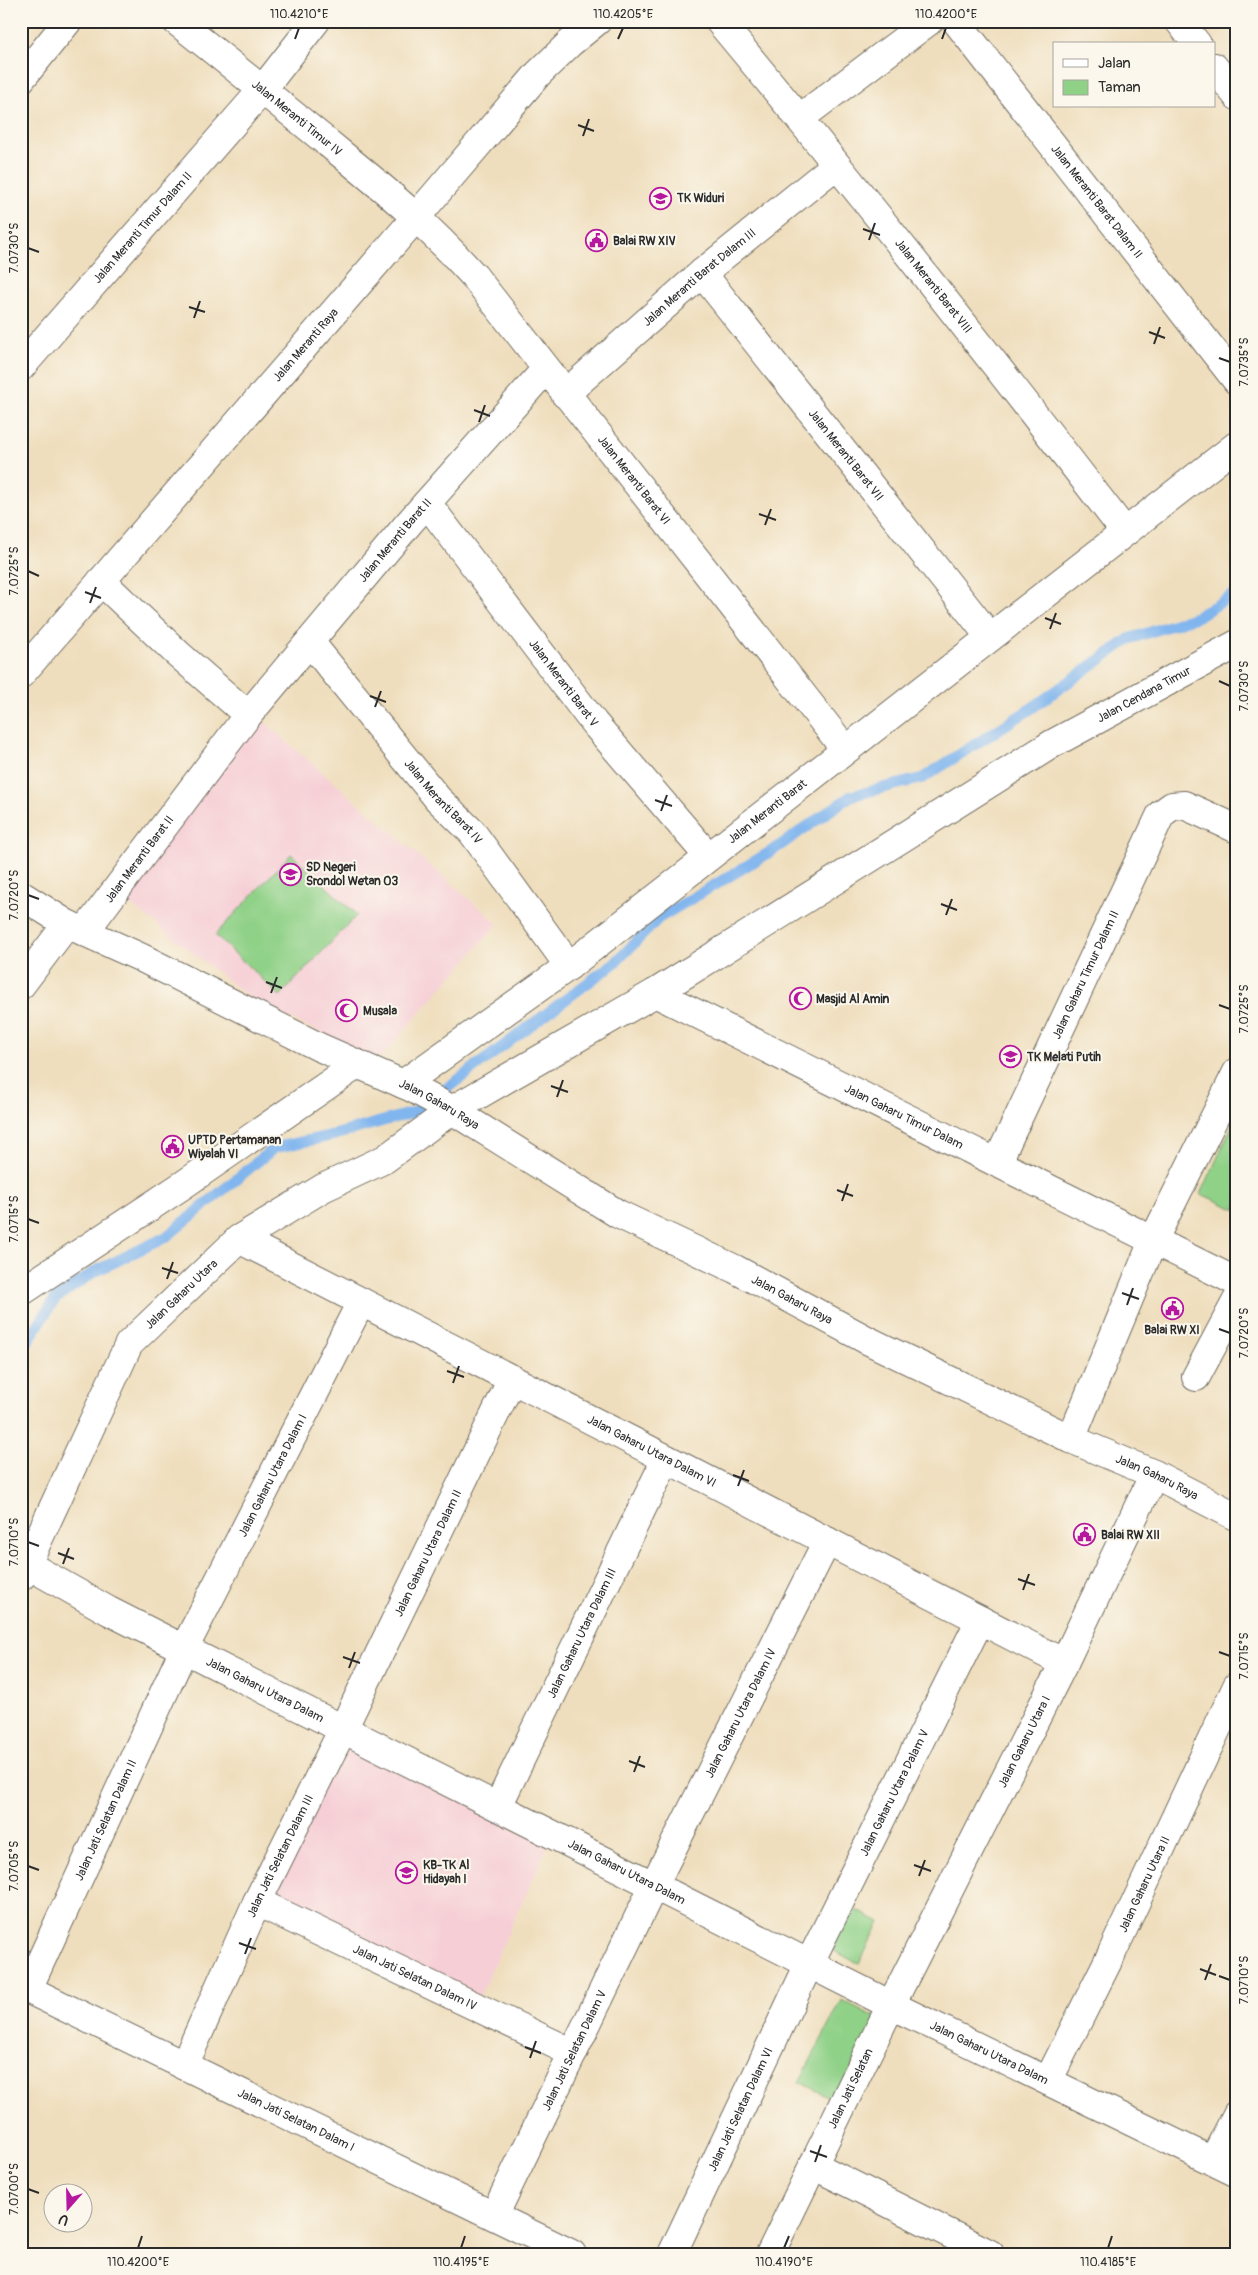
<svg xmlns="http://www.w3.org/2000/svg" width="1258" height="2275" font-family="Pangolin,sans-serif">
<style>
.built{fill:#f6cfd6}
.green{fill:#90d188;stroke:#5e7e5a}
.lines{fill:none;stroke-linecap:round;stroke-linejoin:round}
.stream{stroke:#80b5ee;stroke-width:11}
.minor-casing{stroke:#706a5e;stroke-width:30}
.minor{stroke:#fff;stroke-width:28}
.ticks{fill:none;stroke:#2b2b2b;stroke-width:2}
.labels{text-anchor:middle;stroke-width:4;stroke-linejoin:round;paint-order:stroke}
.street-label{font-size:12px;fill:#2b2b2b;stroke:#fbf7ec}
.poi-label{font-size:12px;font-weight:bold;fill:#2b2b2b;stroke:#fbf7ec;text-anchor:start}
.neatline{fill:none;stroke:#2b2b2b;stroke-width:2}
.ticks-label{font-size:12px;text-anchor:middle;fill:#2b2b2b}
</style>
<rect width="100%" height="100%" fill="#fbf7ec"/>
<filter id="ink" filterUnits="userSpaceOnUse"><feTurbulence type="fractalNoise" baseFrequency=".02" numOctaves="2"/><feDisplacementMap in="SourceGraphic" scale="10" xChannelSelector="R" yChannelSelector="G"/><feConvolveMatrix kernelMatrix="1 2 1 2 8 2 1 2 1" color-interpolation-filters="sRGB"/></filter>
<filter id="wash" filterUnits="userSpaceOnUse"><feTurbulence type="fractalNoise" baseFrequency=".0096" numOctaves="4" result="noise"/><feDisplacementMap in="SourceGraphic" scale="20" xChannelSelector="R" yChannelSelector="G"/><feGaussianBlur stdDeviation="1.12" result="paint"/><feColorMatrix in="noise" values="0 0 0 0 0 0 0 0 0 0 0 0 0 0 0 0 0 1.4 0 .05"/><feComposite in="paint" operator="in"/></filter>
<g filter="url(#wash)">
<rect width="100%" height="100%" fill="#efdebd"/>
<!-- built -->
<g class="built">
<polygon points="257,716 498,924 379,1059 259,1005 124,899"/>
<polygon points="344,1741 548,1845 477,2002 264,1899"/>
</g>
<!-- green -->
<g class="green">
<polygon points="291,854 357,915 280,996 215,935"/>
<polygon points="1235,1119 1237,1120 1237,1210 1201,1194"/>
<polygon points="850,1907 880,1922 859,1964 829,1948"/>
<polygon points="842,2000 877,2018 835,2100 799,2082"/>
</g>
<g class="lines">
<!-- stream -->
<polyline class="stream" points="21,1347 26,1344 55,1299 94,1272 166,1237 274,1148 334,1135 415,1112 617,961 659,918 775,849 851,796 923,778 1032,708 1129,639 1196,617 1237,593"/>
</g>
</g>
<g filter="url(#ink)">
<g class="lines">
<defs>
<g id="minor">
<path id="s1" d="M176,21C231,64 285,108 339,152C388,192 431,228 474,276L845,749"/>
<path id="s2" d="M719,21C858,188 992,359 1125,532"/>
<path id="s3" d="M956,21L1237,381"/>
<polyline points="1179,21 1197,44"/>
<polyline points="1214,67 1237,96"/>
<polyline points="21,79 68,21"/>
<polyline points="800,118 929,21"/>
<path id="s4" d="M702,273L990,637"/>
<path id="s5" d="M21,367L263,89L316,21"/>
<path id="s6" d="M565,394L702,273L836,165"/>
<path id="s7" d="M427,503L594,723L708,856"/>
<polyline points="101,581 177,653 248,715"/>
<path id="s8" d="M310,642L438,799L472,832L569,966"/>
<path id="s9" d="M21,674L417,216L538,74L570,43L597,21"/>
<path id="s10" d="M21,895L67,924L142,958L319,1047L412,1088L447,1107L618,1214L735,1269L867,1340L1071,1439L1154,1474L1237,1517"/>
<path id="s11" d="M85,931L248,715L409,523L546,369"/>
<polyline points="21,985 67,924"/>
<path id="s12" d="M655,993L1237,1282"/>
<path id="s13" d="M403,1084L569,966L1237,445"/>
<path id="s14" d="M997,1163L1161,814L1172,806L1184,805L1237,829"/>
<path id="s15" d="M239,1239L1064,1663"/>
<polyline points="21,1292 183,1185 358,1064"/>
<polyline points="1196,1377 1237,1300"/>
<polyline points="1071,1439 1153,1241 1237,1072"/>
<path id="s16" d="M21,1561L109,1611L184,1649L891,2005L1237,2173"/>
<path id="s17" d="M21,1577L129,1344L239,1239L323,1188L385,1159L452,1110L655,993L1052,744L1237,644"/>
<path id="s18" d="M498,1806L666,1459"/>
<path id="s19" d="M257,1902L573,2053"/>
<path id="s20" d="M21,1986L572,2254"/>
<path id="s21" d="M28,1989L184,1649L361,1302"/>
<path id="s22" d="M184,2066L257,1902L343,1729L512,1379"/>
<path id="s23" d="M1048,2081L1111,1955L1237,1686"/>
<polyline points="1213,2161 1237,2114"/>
<polyline points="813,2165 990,2254"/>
<path id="s24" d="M494,2216L654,1885L827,1541"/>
<path id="s25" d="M672,2254L809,1964L980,1620"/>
<path id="s26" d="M770,2254L891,2005L1064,1663L1154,1474"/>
</g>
</defs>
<!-- minor casing -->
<use href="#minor" class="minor-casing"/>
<!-- minor -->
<use href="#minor" class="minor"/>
</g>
</g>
<!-- ticks -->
<path class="ticks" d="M295,39L299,28M618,39L623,28M942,39L946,28M578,125L594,131M583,136L589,119M863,229L880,235M869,240L875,223M28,248L39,252M189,307L205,312M194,318L200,301M1149,332L1165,338M1154,344L1160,327M1219,358L1230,362M474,410L490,416M479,422L485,405M759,514L776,520M765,525L771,509M28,571L39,576M85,592L101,598M90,603L96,587M1045,618L1061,624M1050,629L1056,613M1219,681L1230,686M370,696L386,702M375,707L381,691M655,800L672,806M661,811L667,795M28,895L39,899M941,904L957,910M946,915L952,899M266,982L282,988M271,993L277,977M1219,1005L1230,1009M551,1086L568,1092M557,1097L563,1080M837,1190L853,1196M842,1201L848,1184M28,1219L39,1223M162,1268L178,1273M167,1279L173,1262M1122,1293L1139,1299M1127,1305L1133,1288M1219,1329L1230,1333M447,1371L464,1377M453,1383L459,1366M733,1475L749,1481M738,1486L744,1470M28,1542L39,1546M58,1553L74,1559M63,1564L69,1548M1018,1579L1035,1585M1023,1590L1029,1574M1219,1652L1230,1656M343,1657L360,1663M349,1668L355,1652M629,1761L645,1767M634,1772L640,1756M914,1865L931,1871M28,1866L39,1870M919,1876L925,1860M239,1943L256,1949M245,1954L251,1938M1200,1969L1216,1975M1219,1976L1230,1980M1205,1980L1211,1964M525,2047L541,2053M530,2058L536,2041M810,2151L827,2157M815,2162L821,2145M28,2189L39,2193M138,2248L142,2236M461,2248L465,2236M784,2248L789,2236M1108,2248L1112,2236"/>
<!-- icons -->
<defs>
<symbol id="school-ring" viewBox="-11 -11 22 22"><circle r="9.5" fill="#fbf7ec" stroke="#b5179e" stroke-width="1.5"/><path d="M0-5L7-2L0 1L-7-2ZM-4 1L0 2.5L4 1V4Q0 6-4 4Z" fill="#b5179e"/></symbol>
<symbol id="civic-ring" viewBox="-11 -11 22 22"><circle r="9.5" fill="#fbf7ec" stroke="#b5179e" stroke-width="1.5"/><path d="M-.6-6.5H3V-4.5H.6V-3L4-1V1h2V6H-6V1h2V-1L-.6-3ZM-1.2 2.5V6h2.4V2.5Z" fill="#b5179e"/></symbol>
<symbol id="mosque-ring" viewBox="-11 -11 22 22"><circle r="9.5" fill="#fbf7ec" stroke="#b5179e" stroke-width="1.5"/><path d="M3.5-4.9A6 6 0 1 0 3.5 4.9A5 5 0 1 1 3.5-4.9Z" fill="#b5179e"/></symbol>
</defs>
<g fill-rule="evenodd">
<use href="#school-ring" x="648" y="186" width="25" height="25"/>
<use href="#civic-ring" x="584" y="228" width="25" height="25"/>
<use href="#school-ring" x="278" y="862" width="25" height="25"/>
<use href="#mosque-ring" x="788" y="986" width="25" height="25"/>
<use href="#mosque-ring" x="334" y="998" width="25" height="25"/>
<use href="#school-ring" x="998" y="1044" width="25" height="25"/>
<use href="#civic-ring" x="160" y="1134" width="25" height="25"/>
<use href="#civic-ring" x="1160" y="1296" width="25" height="25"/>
<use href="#civic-ring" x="1072" y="1522" width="25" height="25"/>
<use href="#school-ring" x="394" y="1860" width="25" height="25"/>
</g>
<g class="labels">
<!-- street labels -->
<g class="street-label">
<text dy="4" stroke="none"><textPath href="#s1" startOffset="155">Jalan Meranti Timur IV</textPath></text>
<text dy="4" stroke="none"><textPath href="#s3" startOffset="229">Jalan Meranti Barat Dalam II</textPath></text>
<text dy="4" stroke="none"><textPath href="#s5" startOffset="185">Jalan Meranti Timur Dalam II</textPath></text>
<text dy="4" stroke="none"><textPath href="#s6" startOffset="178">Jalan Meranti Barat Dalam III</textPath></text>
<text dy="4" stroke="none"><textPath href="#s2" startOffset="341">Jalan Meranti Barat VIII</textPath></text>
<text dy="4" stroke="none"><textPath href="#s9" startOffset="435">Jalan Meranti Raya</textPath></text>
<text dy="4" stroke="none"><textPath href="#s4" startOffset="232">Jalan Meranti Barat VII</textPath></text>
<text dy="4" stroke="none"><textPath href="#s1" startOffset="652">Jalan Meranti Barat VI</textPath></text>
<text dy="4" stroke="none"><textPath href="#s11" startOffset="499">Jalan Meranti Barat II</textPath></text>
<text dy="4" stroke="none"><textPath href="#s7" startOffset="226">Jalan Meranti Barat V</textPath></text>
<text dy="4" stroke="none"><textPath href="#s17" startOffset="1466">Jalan Cendana Timur</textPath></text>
<text dy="4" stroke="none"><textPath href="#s8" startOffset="208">Jalan Meranti Barat IV</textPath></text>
<text dy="4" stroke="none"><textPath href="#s13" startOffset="455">Jalan Meranti Barat</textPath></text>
<text dy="4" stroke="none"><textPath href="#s11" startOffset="90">Jalan Meranti Barat II</textPath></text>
<text dy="4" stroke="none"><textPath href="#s14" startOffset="208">Jalan Gaharu Timur Dalam II</textPath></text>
<text dy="4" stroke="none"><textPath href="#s10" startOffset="468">Jalan Gaharu Raya</textPath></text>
<text dy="4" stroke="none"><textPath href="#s12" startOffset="278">Jalan Gaharu Timur Dalam</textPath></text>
<text dy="4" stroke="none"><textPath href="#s17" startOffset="329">Jalan Gaharu Utara</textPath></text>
<text dy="4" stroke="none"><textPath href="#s10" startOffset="872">Jalan Gaharu Raya</textPath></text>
<text dy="4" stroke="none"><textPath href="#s15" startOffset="464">Jalan Gaharu Utara Dalam VI</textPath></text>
<text dy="4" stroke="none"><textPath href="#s21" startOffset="569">Jalan Gaharu Utara Dalam I</textPath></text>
<text dy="4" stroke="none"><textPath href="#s10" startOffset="1278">Jalan Gaharu Raya</textPath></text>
<text dy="4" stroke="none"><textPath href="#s22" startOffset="568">Jalan Gaharu Utara Dalam II</textPath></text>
<text dy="4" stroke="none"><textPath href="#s18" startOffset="192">Jalan Gaharu Utara Dalam III</textPath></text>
<text dy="4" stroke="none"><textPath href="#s16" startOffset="276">Jalan Gaharu Utara Dalam</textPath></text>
<text dy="4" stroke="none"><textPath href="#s24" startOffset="560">Jalan Gaharu Utara Dalam IV</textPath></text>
<text dy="4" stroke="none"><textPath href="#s26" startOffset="572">Jalan Gaharu Utara I</textPath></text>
<text dy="4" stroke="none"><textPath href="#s25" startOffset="512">Jalan Gaharu Utara Dalam V</textPath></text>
<text dy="4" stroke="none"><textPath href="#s21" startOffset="186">Jalan Jati Selatan Dalam II</textPath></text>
<text dy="4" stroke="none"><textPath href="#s22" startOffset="231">Jalan Jati Selatan Dalam III</textPath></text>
<text dy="4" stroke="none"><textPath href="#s16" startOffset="681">Jalan Gaharu Utara Dalam</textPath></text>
<text dy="4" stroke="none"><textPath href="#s23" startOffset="219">Jalan Gaharu Utara II</textPath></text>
<text dy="4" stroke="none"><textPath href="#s19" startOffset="175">Jalan Jati Selatan Dalam IV</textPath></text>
<text dy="4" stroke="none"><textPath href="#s24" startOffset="184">Jalan Jati Selatan Dalam V</textPath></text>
<text dy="4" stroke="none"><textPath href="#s16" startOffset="1086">Jalan Gaharu Utara Dalam</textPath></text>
<text dy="4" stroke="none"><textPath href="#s26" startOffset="184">Jalan Jati Selatan</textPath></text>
<text dy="4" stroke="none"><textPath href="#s25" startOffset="160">Jalan Jati Selatan Dalam VI</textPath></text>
<text dy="4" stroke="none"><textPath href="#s20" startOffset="306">Jalan Jati Selatan Dalam I</textPath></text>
</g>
<!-- poi labels -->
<g class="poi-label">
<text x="677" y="202">TK Widuri</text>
<text x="613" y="245">Balai RW XIV</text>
<text x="306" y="871">SD Negeri<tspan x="306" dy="14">Srondol Wetan 03</tspan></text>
<text x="816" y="1003">Masjid Al Amin</text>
<text x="363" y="1015">Musala</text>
<text x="1027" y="1061">TK Melati Putih</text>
<text x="188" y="1144">UPTD Pertamanan<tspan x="188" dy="14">Wiyalah VI</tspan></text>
<text x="1172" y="1334" text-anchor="middle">Balai RW XI</text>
<text x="1101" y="1539">Balai RW XII</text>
<text x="423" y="1869">KB-TK Al<tspan x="423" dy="14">Hidayah I</tspan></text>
</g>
</g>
<!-- margin -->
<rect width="1258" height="2275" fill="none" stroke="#fbf7ec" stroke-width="55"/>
<!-- legend -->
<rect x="1053" y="42" width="162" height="65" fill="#fbf7ec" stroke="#a8a59f"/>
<rect x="1063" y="59" width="25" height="8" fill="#ffffff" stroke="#a8a59f"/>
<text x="1098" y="68" font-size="15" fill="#2b2b2b">Jalan</text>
<rect x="1063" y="80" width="25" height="15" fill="#90d188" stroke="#a8a59f"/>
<text x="1098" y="92" font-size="15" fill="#2b2b2b">Taman</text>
<!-- north arrow -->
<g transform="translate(68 2208) rotate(200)"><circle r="24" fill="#fbf7ec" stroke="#a8a59f"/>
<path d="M0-4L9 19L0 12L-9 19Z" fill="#b5179e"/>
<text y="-8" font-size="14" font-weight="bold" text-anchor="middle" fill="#2b2b2b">U</text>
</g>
<rect x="28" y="28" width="1202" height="2220" class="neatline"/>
<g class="ticks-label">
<text x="299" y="18">110.4210°E</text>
<text x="623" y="18">110.4205°E</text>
<text x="946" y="18">110.4200°E</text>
<text transform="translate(14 248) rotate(-90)" y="4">7.0730°S</text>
<text transform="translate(1244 362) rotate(-90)" y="4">7.0735°S</text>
<text transform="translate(14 571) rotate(-90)" y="4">7.0725°S</text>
<text transform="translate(1244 686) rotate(-90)" y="4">7.0730°S</text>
<text transform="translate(14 895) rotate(-90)" y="4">7.0720°S</text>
<text transform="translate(1244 1009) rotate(-90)" y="4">7.0725°S</text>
<text transform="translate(14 1219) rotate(-90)" y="4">7.0715°S</text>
<text transform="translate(1244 1333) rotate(-90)" y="4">7.0720°S</text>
<text transform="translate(14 1542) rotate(-90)" y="4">7.0710°S</text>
<text transform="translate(1244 1656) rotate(-90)" y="4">7.0715°S</text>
<text transform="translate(14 1866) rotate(-90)" y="4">7.0705°S</text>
<text transform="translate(1244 1980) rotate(-90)" y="4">7.0710°S</text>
<text transform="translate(14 2189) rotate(-90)" y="4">7.0700°S</text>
<text x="138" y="2266">110.4200°E</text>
<text x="461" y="2266">110.4195°E</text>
<text x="784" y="2266">110.4190°E</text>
<text x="1108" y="2266">110.4185°E</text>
</g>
</svg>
